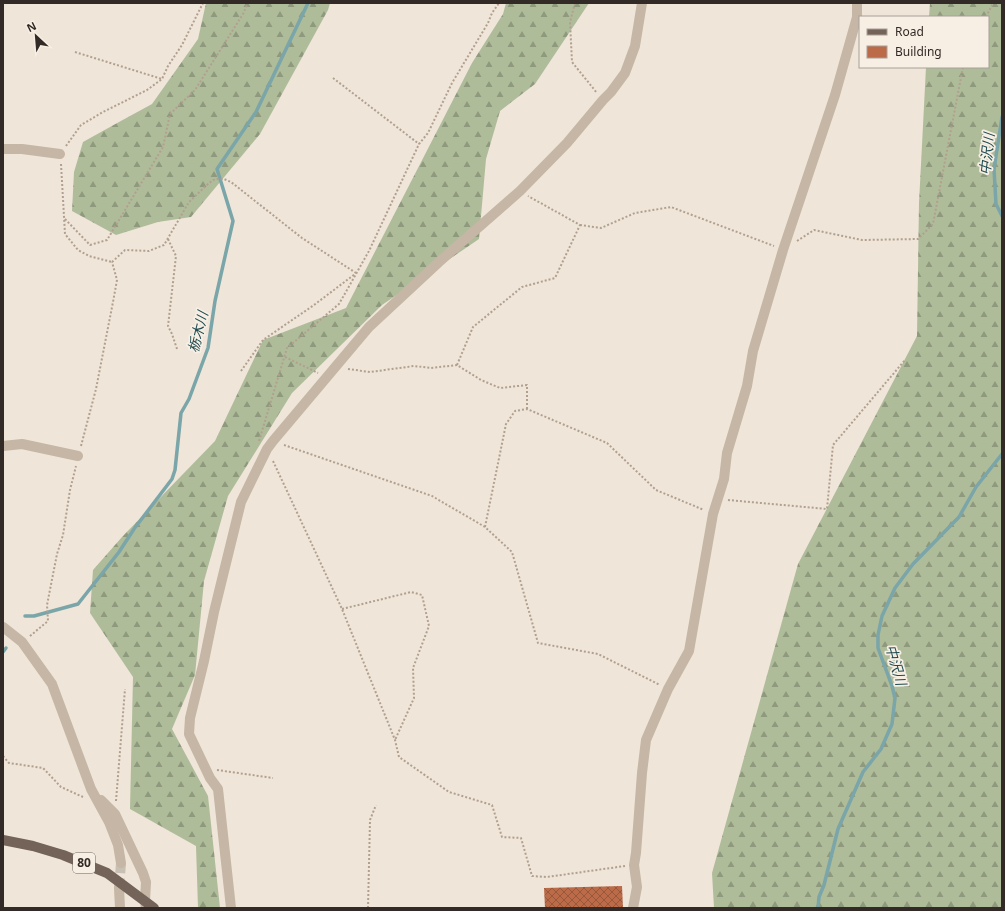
<svg xmlns="http://www.w3.org/2000/svg" width="1005" height="911" font-family="'Noto Sans','Noto Sans JP',sans-serif">
<style>
.forest{fill:url(#forest-firs)}
.lines{fill:none;stroke-linecap:round;stroke-linejoin:round}
.stream{stroke:#7aa5a9;stroke-width:3.5}
.building{fill:url(#building-cross-hatch)}
.minor-tunnel{stroke:#c9c0b4;stroke-width:10;stroke-dasharray:10 5;stroke-linecap:butt}
.path{stroke:#b1a090;stroke-width:2;stroke-dasharray:2 2;stroke-linecap:butt}
.minor{stroke:#c5b6a5;stroke-width:10}
.major{stroke:#736358;stroke-width:10}
.labels{text-anchor:middle;stroke-width:3.5;stroke-linejoin:round;paint-order:stroke}
.shield{fill:#f7efe4;stroke:#6d655f;stroke-width:1}
.shield-label{font-size:12px;font-weight:bold;fill:#322a26}
.water-label{font-size:14px;font-style:italic;fill:#1f4a50;stroke:#f7efe4}
</style>
<defs>
<pattern id="forest-firs" width="22" height="20" patternUnits="userSpaceOnUse"><rect width="22" height="20" fill="#afbc9a"/><path d="M5 1l3.5 6h-7zM16 11l3.5 6h-7z" fill="#8f997d"/></pattern>
<pattern id="building-cross-hatch" width="8" height="8" patternUnits="userSpaceOnUse"><rect width="8" height="8" fill="#bc6b48"/><path d="M0 0l8 8M0 8l8-8" fill="none" stroke="#99583c"/></pattern>
</defs>
<rect width="100%" height="100%" fill="#efe5d8"/>
<!-- forest -->
<g class="forest">
<polygon points="206,3 330,3 328,10 260,134 191,217 158,222 116,235 72,211 74,172 83,142 119,122 152,104 198,39"/>
<polygon points="506,3 589,3 535,84 500,111 486,159 479,239 382,305 292,393 228,496 204,581 195,675 172,729 208,796 220,908 198,908 196,846 130,809 133,677 90,613 93,570 122,537 215,441 263,340 346,308 472,63 503,14"/>
<polygon points="930,3 1002,3 1002,908 714,908 712,873 798,564 917,336 919,203 926,67 988,67 988,17 929,17"/>
</g>
<g class="lines">
<!-- stream -->
<g class="stream">
<polyline points="1002,117 994,169 996,204 1002,216"/>
<polyline points="25,616 34,616 78,604 119,552 134,529 172,479 175,470 181,413 189,399 208,348 215,301 233,221 217,169 256,112 308,3"/>
<polyline points="3,652 6,648"/>
<polyline points="818,908 819,897 824,885 838,829 863,772 881,749 892,724 895,698 892,686 878,648 878,635 882,616 895,588 913,564 959,517 976,487 1002,454"/>
</g>
</g>
<!-- building -->
<polygon class="building" points="622,886 623,908 545,908 544,888"/>
<g class="lines">
<!-- minor-tunnel -->
<polyline class="minor-tunnel" points="119,888 121,863"/>
<!-- path -->
<g class="path">
<polyline points="575,3 570,22 572,62 597,93"/>
<polyline points="986,17 993,3"/>
<polyline points="75,52 162,79"/>
<polyline points="333,78 419,144"/>
<polyline points="66,146 81,125 103,112 147,90 162,79 168,66 182,45 203,3"/>
<polyline points="61,164 65,234 78,250 89,256 112,262"/>
<polyline points="65,219 90,245 107,240 163,147 170,114 195,90 243,14 248,3"/>
<polyline points="580,225 601,228 635,213 671,207 774,246"/>
<polyline points="168,239 176,256 168,326 172,334 177,349"/>
<polyline points="797,241 814,230 862,240 918,239 933,224 963,67"/>
<polyline points="112,262 125,250 149,251 164,245 189,202 209,183 215,179 224,179 231,182 302,238 356,273"/>
<polyline points="285,357 318,373"/>
<polyline points="457,365 473,327 522,287 555,278 580,225 528,196"/>
<polyline points="348,369 370,372 414,366 431,368 457,365 481,380 500,388 527,385 527,409"/>
<polyline points="241,371 263,340 314,305 355,274"/>
<polyline points="259,441 287,348 339,304 369,251 419,144 428,133 452,83 488,23 492,13 499,3"/>
<polyline points="284,445 432,496 485,527 512,552 538,643 598,654 660,685"/>
<polyline points="81,446 96,389 113,302 117,280 112,262"/>
<polyline points="273,461 342,609 395,740 399,757 449,792 492,805 502,837 521,838 532,876 547,877 625,866"/>
<polyline points="728,500 827,509 833,445 905,360"/>
<polyline points="485,527 506,424 515,411 527,409 607,443 656,490 704,510"/>
<polyline points="342,609 411,592 422,595 429,626 413,668 414,698 395,740"/>
<polyline points="30,636 48,621 47,605 57,554 63,535 70,490 76,466"/>
<polyline points="3,756 9,763 43,768 61,787 83,797"/>
<polyline points="217,770 273,778"/>
<polyline points="116,801 125,689"/>
<polyline points="368,908 370,820 376,805"/>
</g>
<!-- minor -->
<g class="minor">
<polyline points="3,149 22,149 60,154"/>
<polyline points="3,446 22,444 78,456"/>
<polyline points="3,627 22,642 52,684 91,789 109,822 118,845 121,863"/>
<polyline points="101,800 115,814 143,873 146,882 145,901 146,908"/>
<polyline points="119,888 120,908"/>
<polyline points="231,908 218,789 210,778 189,734 190,718 204,661 214,612 241,502 267,449 273,441 369,327 439,262 520,191 567,143 603,100 611,92 625,73 635,46 642,3"/>
<polyline points="633,908 637,887 634,865 636,853 642,773 646,740 668,689 689,651 713,514 724,479 727,453 747,386 753,351 783,250 835,95 857,17 857,3"/>
</g>
<!-- major -->
<polyline class="major" points="3,840 33,846 63,855 107,873 154,908"/>
</g>
<g class="labels">
<!-- shield labels -->
<rect class="shield" x="73" y="853" width="22" height="20" rx="3"/>
<g class="shield-label">
<text x="84" y="867">80</text>
</g>
<!-- water labels -->
<g class="water-label">
<text transform="translate(987 154) rotate(-84)" y="5">中沢川</text>
<text transform="translate(198 332) rotate(-76)" y="5">栃木川</text>
<text transform="translate(896 665) rotate(74)" y="5">中沢川</text>
</g>
</g>
<!-- border -->
<rect width="1005" height="911" fill="none" stroke="#322a26" stroke-width="8"/>
<!-- legend -->
<rect x="859" y="16" width="130" height="52" fill="#f7efe4" stroke="#a8a098"/>
<rect x="867" y="29" width="20" height="6" fill="#736358" stroke="#a8a098"/>
<text x="895" y="36" font-size="12" fill="#322a26">Road</text>
<rect x="867" y="46" width="20" height="12" fill="#bc6b48" stroke="#a8a098"/>
<text x="895" y="56" font-size="12" fill="#322a26">Building</text>
<!-- north arrow -->
<g transform="translate(36 36) rotate(334)" stroke="#f7efe4" stroke-width="3" paint-order="stroke">
<path d="M0-3L7 15L0 10L-7 15Z" fill="#322a26"/>
<text y="-6" font-size="11" font-weight="bold" text-anchor="middle" fill="#322a26">N</text>
</g>
</svg>
